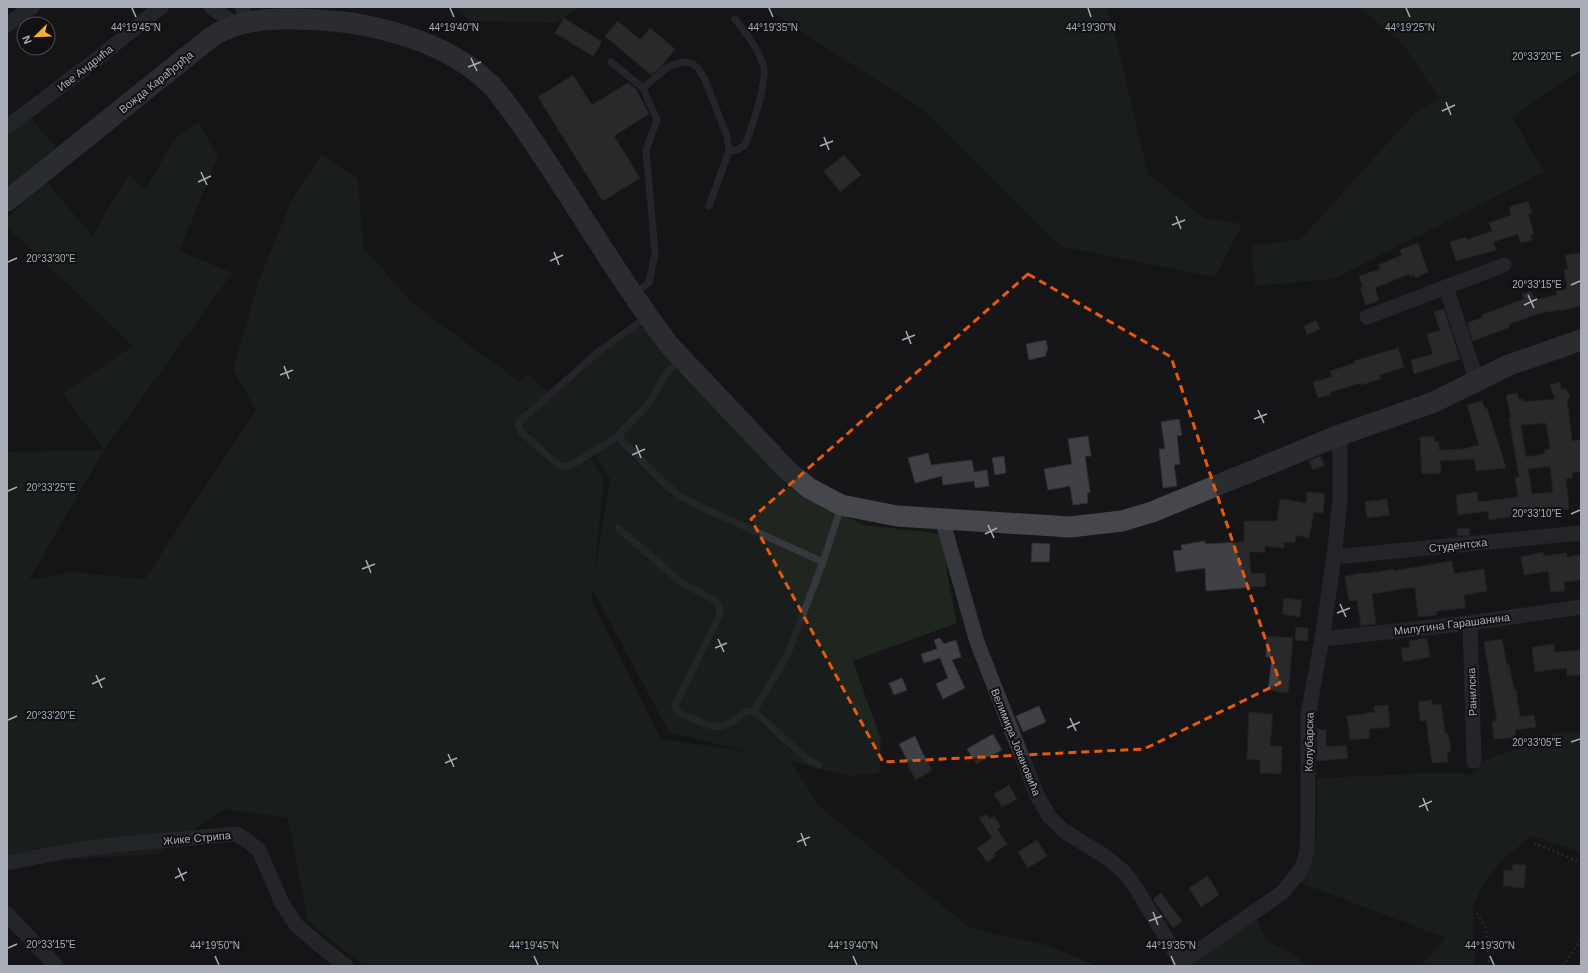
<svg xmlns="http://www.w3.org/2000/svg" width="1588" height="973" font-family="Helvetica,sans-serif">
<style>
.green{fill:#1e261f;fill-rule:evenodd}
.building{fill:#404145;stroke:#303034;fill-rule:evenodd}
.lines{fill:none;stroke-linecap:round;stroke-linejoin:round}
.path{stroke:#3d3f44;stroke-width:2.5;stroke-dasharray:2 3;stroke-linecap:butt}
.lane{stroke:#37383d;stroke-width:7}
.street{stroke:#37383d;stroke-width:15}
.secondary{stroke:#45474d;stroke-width:21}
.marked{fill:none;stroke:#e8590c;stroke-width:3;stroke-dasharray:8 5;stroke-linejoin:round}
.ticks{fill:none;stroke:#a8adb8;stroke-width:1.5}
.labels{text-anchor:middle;stroke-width:4;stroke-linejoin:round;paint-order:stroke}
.street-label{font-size:11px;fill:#a8adb8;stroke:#111113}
.ticks-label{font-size:10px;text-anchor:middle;fill:#a8adb8;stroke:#111113;stroke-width:4;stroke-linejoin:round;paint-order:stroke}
</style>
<rect width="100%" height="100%" fill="#161618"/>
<!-- green -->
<g class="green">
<polygon points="456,7 580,7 555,23 470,21"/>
<polygon points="764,7 1106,7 1113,26 1148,174 1204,218 1242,224 1215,277 1060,246 926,112"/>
<polygon points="1359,7 1581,7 1581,70 1512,117 1544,172 1333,279 1255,286 1251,246 1301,239 1416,112 1439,98 1402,43"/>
<polygon points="29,116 56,147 43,161 7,190 7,132"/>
<path d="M198,122L218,156L179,251L232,273L104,450L29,580L71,572L145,579L256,409L233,370L258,283L293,197L322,154L358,179L363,247L412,303L520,382L530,374L547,393L637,321L788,487L863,525L943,534L947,573L957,623L853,661L881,740L879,773L849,776L791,762L820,807L970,928L1050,946L1096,966H365L308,922L288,818L225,809L158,854L7,863V452L104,450L63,393L133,346L7,227V218L46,181L92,236L129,174L145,190L174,140ZM591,450L610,479L594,578L604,478L587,453ZM593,590L669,732L750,752L661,739L591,600Z"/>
<path d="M1581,731V852L1531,836L1501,861L1483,885L1473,905L1475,966H1420L1446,938L1301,883C1304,878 1308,872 1310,866C1319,838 1316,808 1317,778L1432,773L1472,774L1483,762L1498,755L1535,744L1553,733Z"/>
<polygon points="1256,919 1267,941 1293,954 1307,966 1193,966 1196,958"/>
</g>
<!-- building -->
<g class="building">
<polygon points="564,18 602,42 593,56 555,33"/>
<polygon points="618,21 640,40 650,28 675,49 661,67 651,75 605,36"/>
<polygon points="573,75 592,105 628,83 636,89 649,114 614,136 640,178 603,201 538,97"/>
<polygon points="844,155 861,175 840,192 824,171"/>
<polygon points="1528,201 1532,213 1528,214 1534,234 1531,235 1532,240 1521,243 1518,234 1493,242 1496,250 1456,261 1450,242 1466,237 1467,240 1492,231 1489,223 1511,215 1509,207"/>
<polygon points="1418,243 1428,272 1415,278 1414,275 1410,276 1409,274 1375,288 1379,300 1366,305 1360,288 1363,287 1359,276 1380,269 1378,265 1402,255 1400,250"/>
<polygon points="1581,253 1581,306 1560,311 1560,310 1540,313 1509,324 1510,327 1473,341 1467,323 1483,317 1482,315 1524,299 1522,294 1531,291 1534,300 1557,295 1556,291 1567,289 1564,270 1568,269 1565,255"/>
<polygon points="1444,309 1460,359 1414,374 1411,360 1433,354 1427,334 1440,330 1434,312"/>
<polygon points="1316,320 1320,329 1307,335 1304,326"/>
<polygon points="1046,340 1048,351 1046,351 1046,356 1029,360 1026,344"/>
<polygon points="1398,348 1404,367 1380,375 1381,379 1361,385 1360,383 1331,392 1331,395 1318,398 1313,382 1332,377 1330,371 1355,363 1354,361"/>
<path d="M1559,382L1562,390L1566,388L1570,398L1567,399L1572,441L1581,440V472H1572L1573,478L1566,479L1569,509L1540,511V513L1489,520L1488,511L1458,515L1456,495L1477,492L1478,502L1518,497L1515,478L1519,477L1509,418H1511L1506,395L1517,393L1519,400L1523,399L1524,402L1555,399L1550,385ZM1546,423L1550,449L1544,450L1545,454L1526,457L1521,425ZM1550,466L1553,492L1532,494L1528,469Z"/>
<polygon points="1482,401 1485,409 1487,408 1506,468 1476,471 1474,459 1440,461 1441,473 1422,474 1420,437 1434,436 1434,442 1439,442 1439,450 1464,449 1479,445 1467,405"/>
<polygon points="1179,419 1182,435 1177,436 1180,464 1174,465 1177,486 1163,488 1159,449 1165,449 1161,422"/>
<polygon points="1088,436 1091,456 1085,456 1090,492 1087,493 1088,503 1073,505 1070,486 1048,490 1044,469 1072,464 1068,439"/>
<polygon points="928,453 931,465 972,460 974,472 987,470 989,486 975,488 974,481 943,485 942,476 915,483 908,458"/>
<polygon points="1004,456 1006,473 995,475 992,458"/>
<polygon points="1320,456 1324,465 1313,470 1309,461"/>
<polygon points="1307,492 1325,494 1323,513 1314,512 1309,538 1296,535 1295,543 1284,542 1284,548 1265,546 1265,552 1249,552 1251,574 1265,573 1266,586 1206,591 1205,568 1176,572 1173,551 1182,550 1181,545 1205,541 1205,544 1244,542 1244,521 1277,521 1280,499 1306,503"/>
<polygon points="1387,499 1389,515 1367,518 1365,502"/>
<polygon points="1469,528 1470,535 1457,536 1457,529"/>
<polygon points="1032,543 1050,544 1049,562 1031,562"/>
<polygon points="1543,552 1544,556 1566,553 1567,557 1581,555 1581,580 1564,582 1565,591 1551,592 1548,571 1524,575 1521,557"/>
<polygon points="1452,561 1454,574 1484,569 1487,591 1464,595 1465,608 1436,611 1437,615 1418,617 1415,587 1372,594 1376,624 1361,626 1357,600 1349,601 1345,576 1364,573 1364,574 1394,569 1394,571"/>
<polygon points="1284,598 1302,600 1300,617 1282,614"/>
<polygon points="1296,627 1308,628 1308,641 1295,640"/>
<polygon points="1267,636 1293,638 1288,693 1268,690 1272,657 1266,657"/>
<polygon points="940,638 944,644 956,640 961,657 952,660 965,688 943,699 936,684 948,678 940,658 924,663 921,654 937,649 934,640"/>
<polygon points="1427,638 1430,657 1403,662 1401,648 1410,647 1409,641"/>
<polygon points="1502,639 1507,665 1509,664 1514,690 1516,689 1520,717 1534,715 1536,727 1515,730 1516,737 1494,739 1492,721 1497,721 1484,642"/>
<polygon points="1554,644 1554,652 1581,650 1581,675 1567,676 1566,668 1535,672 1532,647"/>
<polygon points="902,678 907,690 894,695 889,683"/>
<polygon points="1432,700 1432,705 1441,704 1445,733 1448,733 1451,752 1447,752 1448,762 1432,763 1426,720 1420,721 1418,702"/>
<polygon points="1388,705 1390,727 1369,729 1370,738 1350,740 1347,716 1375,712 1374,706"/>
<polygon points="1039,706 1046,722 1023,732 1016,716"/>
<polygon points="1249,712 1273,714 1270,746 1282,746 1281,774 1260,773 1260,760 1247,759"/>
<polygon points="1317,729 1326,730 1326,747 1346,745 1348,758 1317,761"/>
<polygon points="993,734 1002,750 976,764 967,749"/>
<polygon points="915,736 923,754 932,770 916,780 907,765 909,764 899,744"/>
<polygon points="1009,785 1017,799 1002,807 994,794"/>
<polygon points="986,814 989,819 994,816 1001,827 997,829 1007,844 994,853 996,856 987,862 977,848 992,838 979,818"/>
<polygon points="1037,840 1047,856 1028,868 1018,852"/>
<polygon points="1513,864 1526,865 1524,888 1503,886 1504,870 1512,871"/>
<polygon points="1208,876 1219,895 1201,907 1189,888"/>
<polygon points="1161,893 1182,921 1173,928 1153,899"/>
</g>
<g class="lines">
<!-- path -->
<g class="path">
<polyline points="1534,843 1581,863"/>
<polyline points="1477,913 1485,927 1488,942 1489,966"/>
<polyline points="1563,966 1581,939"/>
</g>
<!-- lane -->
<g class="lane">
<polyline points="611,62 643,88 657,120 646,150 655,252 649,283 635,293"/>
<polyline points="643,88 668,67 682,62 691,63 698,68 705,80 727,136 729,151 709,206"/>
<path d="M729,151L737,150L745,145C751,130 769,78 763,64C757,47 746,33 735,19"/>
<polyline points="647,317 598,352 519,422 518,425 521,432 556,463 561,466 570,466 618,436 648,404 668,371 682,360"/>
<polyline points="618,436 624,444 634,452 665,484 680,496 699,506 823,562"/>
<path d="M618,528L682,583L714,600C719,604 720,607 720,614L675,705L677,710L681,714C712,726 719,736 746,711H754L808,760L819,765"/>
<polyline points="754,711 787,656 823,562 841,507"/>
</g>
<!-- street -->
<g class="street">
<polyline points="211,7 236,25"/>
<polyline points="242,7 248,22"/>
<polyline points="7,25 32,7"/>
<polyline points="7,127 97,59 161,7"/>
<polyline points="1446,287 1477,381"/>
<polyline points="1367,317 1504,265"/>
<polyline points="942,519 977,642 1037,795 1049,816 1064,831 1106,857 1124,872 1136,888 1183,966"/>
<polyline points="1334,557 1581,533"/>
<polyline points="1470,623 1474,761"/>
<polyline points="1322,639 1470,623 1581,607"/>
<polyline points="7,863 73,850 124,844 236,834 246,840 259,850 281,901 296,925 323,948 346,966"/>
<polyline points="7,914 56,966"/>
<polyline points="1181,963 1283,892 1302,868 1307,852 1308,820 1308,715 1322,639 1334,557 1340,500 1340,435"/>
</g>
<!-- secondary -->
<path class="secondary" d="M7,201L210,38C242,16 284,18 321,20C377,23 448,43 489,83C495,88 500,96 505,102C523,125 538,149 554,173C592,231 628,291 670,346L786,469L809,488L841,505L897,516L1070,527L1122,521L1152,512L1340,435L1434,402L1509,365L1581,340"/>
</g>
<!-- marked area -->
<path d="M0 0H1588V973H0ZM1028,274L1171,357L1280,683L1144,749L883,762L751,519Z" fill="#161618" fill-opacity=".55" fill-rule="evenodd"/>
<path class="marked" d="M1028,274L1171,357L1280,683L1144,749L883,762L751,519Z"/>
<!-- ticks -->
<path class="ticks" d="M132,8L136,17M450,8L454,17M769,8L773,17M1088,8L1091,17M1406,8L1410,17M1571,56L1580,52M471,58L477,71M468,67L481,62M1446,102L1451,115M1442,111L1455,105M824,137L829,150M820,146L833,141M201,172L207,185M198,182L211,176M1176,216L1181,229M1172,225L1185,220M554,252L559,265M550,261L563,255M8,262L17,258M1571,285L1580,281M1528,295L1534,308M1524,305L1537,299M906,331L911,344M902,340L915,335M284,366L289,379M280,375L293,370M1258,410L1264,423M1254,419L1267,414M636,445L641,458M632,455L645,449M8,491L17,487M1571,514L1580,510M988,525L994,538M985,534L997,528M366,560L371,573M362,569L375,564M1340,604L1346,617M1337,613L1350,608M718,639L724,652M715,648L727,643M96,675L102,688M92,684L105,678M1070,718L1076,731M8,720L17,716M1067,728L1080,722M1571,742L1580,739M448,754L454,767M445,763L457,758M1423,798L1428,811M1419,807L1432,801M801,833L806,846M797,842L810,837M178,868L184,881M175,878L187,872M1153,912L1158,925M1149,921L1162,916M8,948L17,944M215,956L219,965M534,956L538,965M853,956L857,965M1171,956L1175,965M1490,956L1494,965"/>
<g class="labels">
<!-- street labels -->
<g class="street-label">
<text transform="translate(85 68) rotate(-38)" y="4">Иве Андрића</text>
<text transform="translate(156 82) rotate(-39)" y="4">Вожда Карађорђа</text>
<text transform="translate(1458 545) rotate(-6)" y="4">Студентска</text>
<text transform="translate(1452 624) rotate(-7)" y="4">Милутина Гарашанина</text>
<text transform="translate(1472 692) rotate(-92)" y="4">Ранилска</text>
<text transform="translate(1016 742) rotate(68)" y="4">Велимира Јовановића</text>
<text transform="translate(1309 742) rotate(-89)" y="4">Колубарска</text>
<text transform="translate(197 838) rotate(-5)" y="4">Жике Стрипа</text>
</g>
</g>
<g class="ticks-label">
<text x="136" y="31">44°19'45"N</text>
<text x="454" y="31">44°19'40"N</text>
<text x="773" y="31">44°19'35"N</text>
<text x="1091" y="31">44°19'30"N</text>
<text x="1410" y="31">44°19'25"N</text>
<text x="1537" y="60">20°33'20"E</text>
<text x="51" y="262">20°33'30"E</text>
<text x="1537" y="288">20°33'15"E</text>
<text x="51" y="491">20°33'25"E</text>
<text x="1537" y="517">20°33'10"E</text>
<text x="51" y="719">20°33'20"E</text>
<text x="1537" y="746">20°33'05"E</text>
<text x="51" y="948">20°33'15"E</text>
<text x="215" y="949">44°19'50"N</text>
<text x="534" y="949">44°19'45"N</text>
<text x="853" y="949">44°19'40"N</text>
<text x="1171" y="949">44°19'35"N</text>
<text x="1490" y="949">44°19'30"N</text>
</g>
<!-- border -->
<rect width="1588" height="973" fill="none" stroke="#a8adb8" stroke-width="16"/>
<!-- north arrow -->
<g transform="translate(36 36) rotate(247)"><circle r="19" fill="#111113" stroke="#4d4f55"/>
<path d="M0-3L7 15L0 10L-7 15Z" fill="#f2b134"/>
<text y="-6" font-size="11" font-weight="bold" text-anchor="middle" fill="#a8adb8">N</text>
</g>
</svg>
